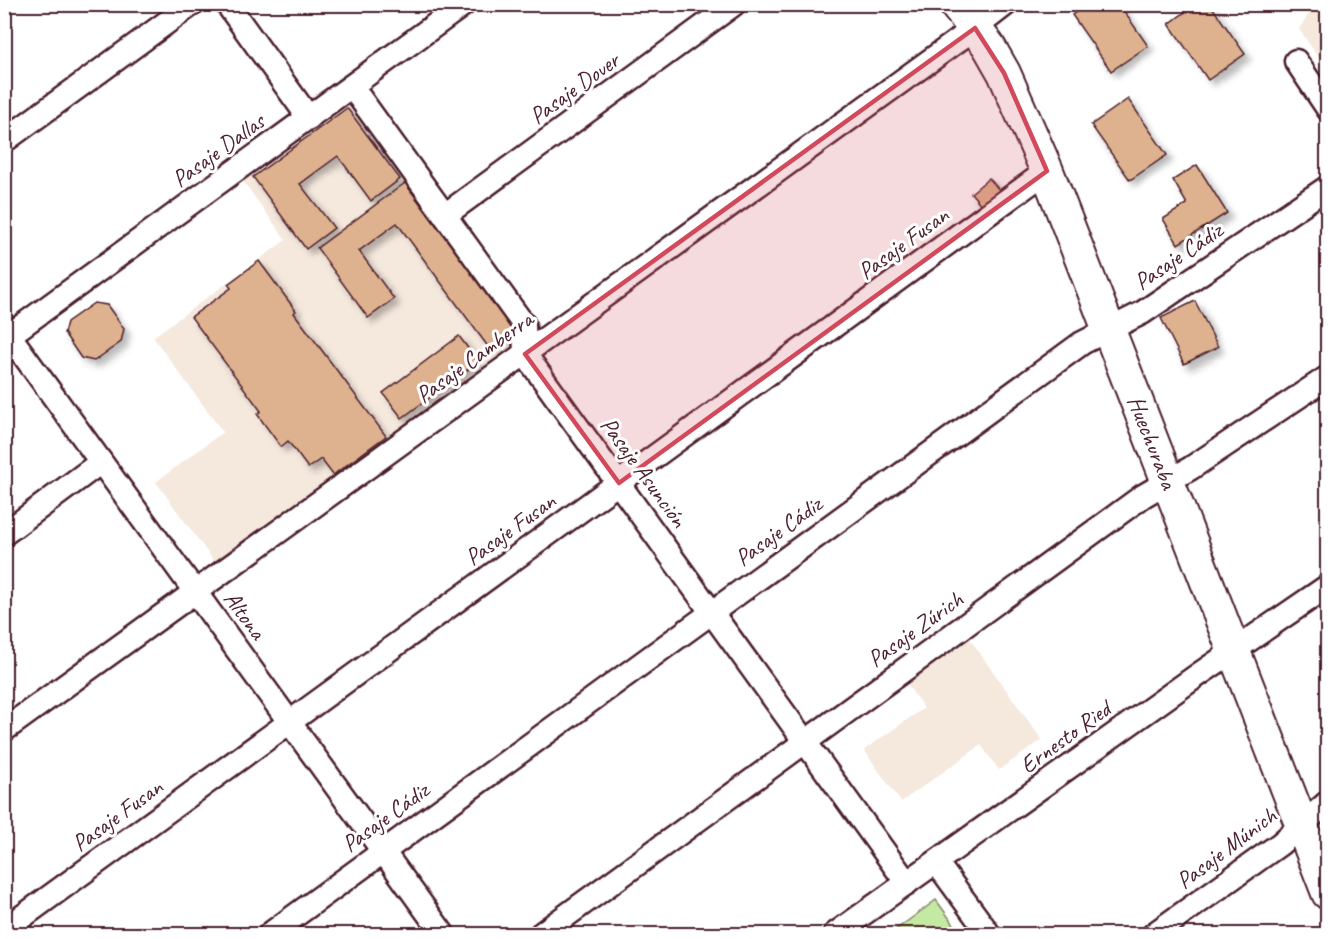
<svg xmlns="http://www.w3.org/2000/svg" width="1332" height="939" font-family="Caveat,sans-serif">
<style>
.built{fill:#f5e8dd}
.green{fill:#c3e9a3;stroke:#868467;stroke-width:1.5}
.building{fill:#deb18f;stroke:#4a1f2b;stroke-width:1.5;filter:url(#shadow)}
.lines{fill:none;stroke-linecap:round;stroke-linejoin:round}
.street-casing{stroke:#4a1f2b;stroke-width:27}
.secondary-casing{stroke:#4a1f2b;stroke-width:36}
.street{stroke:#fff;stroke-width:22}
.secondary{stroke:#fff;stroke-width:32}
.marked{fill:#d1495b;fill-opacity:0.2;stroke:#d1495b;stroke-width:4.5;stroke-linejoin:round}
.labels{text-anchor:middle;stroke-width:6;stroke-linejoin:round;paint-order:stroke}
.street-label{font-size:24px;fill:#4a1f2b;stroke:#fff}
</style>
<defs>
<filter id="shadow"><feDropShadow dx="5.5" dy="5.5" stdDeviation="3" flood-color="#0004"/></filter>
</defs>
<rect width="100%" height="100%" fill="#fff"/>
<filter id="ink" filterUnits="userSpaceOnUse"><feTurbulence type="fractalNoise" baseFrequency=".0167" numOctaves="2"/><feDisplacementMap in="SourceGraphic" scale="12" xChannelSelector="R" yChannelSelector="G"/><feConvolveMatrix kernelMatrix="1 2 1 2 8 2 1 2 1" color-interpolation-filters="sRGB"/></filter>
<g filter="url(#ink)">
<!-- built -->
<g class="built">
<polygon points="1315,5 1327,5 1327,70 1299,29"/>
<polygon points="340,103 353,107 517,328 514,345 216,564 156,482 223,432 153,337 286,240 240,177"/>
<polygon points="969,638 1042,740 999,770 981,745 901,802 864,750 924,708 906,683"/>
</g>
<!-- green -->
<polygon class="green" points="936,900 961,934 890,934"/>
<!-- building -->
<g class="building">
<polygon points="1087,4 1119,4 1148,46 1111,71 1072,15"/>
<polygon points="1196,4 1210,4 1245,54 1208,80 1169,24"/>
<polygon points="1128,99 1167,155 1130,180 1091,125"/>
<polygon points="347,108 400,179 371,201 338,156 300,184 334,228 306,249 253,177"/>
<polygon points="1197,165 1227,213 1178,244 1163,219 1187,204 1173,180"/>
<polygon points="989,178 1000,191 982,206 971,193"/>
<polygon points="405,183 514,330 489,348 397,223 359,251 394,299 368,318 317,248"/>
<polygon points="259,261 296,311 294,313 386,436 333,475 321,459 308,468 288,441 281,447 257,414 261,411 191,317 231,288 228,284"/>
<polygon points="1195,301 1218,347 1184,364 1161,318"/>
<polygon points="94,303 107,305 124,329 121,342 94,361 81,358 64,333 67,322"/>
<polygon points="459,336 478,362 402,418 383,393"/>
</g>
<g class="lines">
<defs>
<g id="street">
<polyline points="227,4 309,118"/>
<polyline points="1296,61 1328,109"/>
<polyline points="352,87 524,325 525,354 907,883"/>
<polyline points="4,141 192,4"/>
<polyline points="445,215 734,4"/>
<polyline points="4,328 443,934"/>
<polyline points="4,339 464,4"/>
<polyline points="4,534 101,462"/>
<polyline points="4,730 975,28 1006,4"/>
<polyline points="936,862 989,934"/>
<polyline points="4,930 1047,171"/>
<polyline points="270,934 1082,343 1142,313 1328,187"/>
<polyline points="541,934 1143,496 1191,468 1328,377"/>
<polyline points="835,934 1198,675 1328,586"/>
<polyline points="1154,934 1280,844 1328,802"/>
</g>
<g id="secondary">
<path id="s1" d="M955,4L988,45L1004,73L1047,171L1328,893"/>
</g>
</defs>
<!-- street casing -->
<use href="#street" class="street-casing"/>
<!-- secondary casing -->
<use href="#secondary" class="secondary-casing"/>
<!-- street -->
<use href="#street" class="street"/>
<!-- secondary -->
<use href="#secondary" class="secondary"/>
</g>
</g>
<!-- marked area -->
<path class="marked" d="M975,28L1004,73L1047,171L619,483L525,354Z"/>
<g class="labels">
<!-- street labels -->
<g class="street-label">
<text transform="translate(574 88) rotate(-36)" y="8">Pasaje Dover</text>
<text transform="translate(218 150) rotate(-36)" y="8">Pasaje Dallas</text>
<text transform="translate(903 243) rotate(-36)" y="8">Pasaje Fusan</text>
<text transform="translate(1178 256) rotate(-34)" y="8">Pasaje Cádiz</text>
<text transform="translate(474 357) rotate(-36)" y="8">Pasaje Camberra</text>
<text dy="8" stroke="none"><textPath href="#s1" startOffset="483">Huechuraba</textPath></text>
<text transform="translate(644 472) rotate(54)" y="8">Pasaje Asunción</text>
<text transform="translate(510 529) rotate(-36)" y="8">Pasaje Fusan</text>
<text transform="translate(778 531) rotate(-36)" y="8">Pasaje Cádiz</text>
<text transform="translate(245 615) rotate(54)" y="8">Altona</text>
<text transform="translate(915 629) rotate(-36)" y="8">Pasaje Zúrich</text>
<text transform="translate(1065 737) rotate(-36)" y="8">Ernesto Ried</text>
<text transform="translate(117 815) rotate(-36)" y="8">Pasaje Fusan</text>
<text transform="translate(385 817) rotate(-36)" y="8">Pasaje Cádiz</text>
<text transform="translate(1226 848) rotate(-37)" y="8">Pasaje Múnich</text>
</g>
</g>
<!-- margin -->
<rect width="1332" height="939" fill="none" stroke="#fff" stroke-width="24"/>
<rect x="12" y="12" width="1308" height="915" fill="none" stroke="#4a1f2b" stroke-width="2" filter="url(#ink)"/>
</svg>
